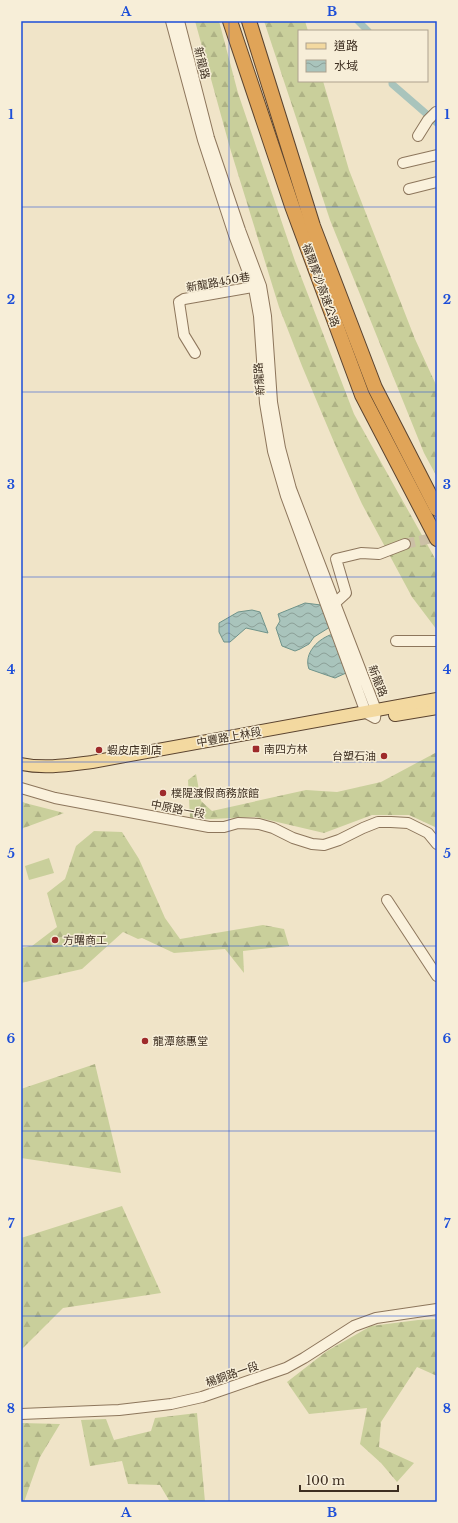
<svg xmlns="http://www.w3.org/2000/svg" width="458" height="1523" font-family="'Libre Baskerville','Noto Sans TC',serif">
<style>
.forest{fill:url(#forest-firs)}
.pitch{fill:#c9cf9b}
.water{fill:url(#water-waves);stroke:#6f938a}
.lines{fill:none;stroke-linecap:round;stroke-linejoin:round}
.canal{stroke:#a9c4bc;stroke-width:7}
.minor-tunnel{stroke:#ccc0a6;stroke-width:10;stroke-dasharray:10 5;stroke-linecap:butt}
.minor-casing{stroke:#8d765c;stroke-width:12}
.major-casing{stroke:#5b4430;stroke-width:14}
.highway-casing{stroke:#5b4430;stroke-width:16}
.minor{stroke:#faf1dc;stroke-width:10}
.major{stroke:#f3d9a0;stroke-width:12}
.highway{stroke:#e0a458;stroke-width:14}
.grid{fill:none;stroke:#1d4ed8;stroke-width:1;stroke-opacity:0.55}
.poi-dot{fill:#9e2a2b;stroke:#f7eed8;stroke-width:1.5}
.labels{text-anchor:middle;stroke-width:3;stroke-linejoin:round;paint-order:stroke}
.street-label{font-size:11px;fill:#3d2e20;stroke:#f7eed8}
.poi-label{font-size:11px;fill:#3d2e20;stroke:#f7eed8;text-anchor:start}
.neatline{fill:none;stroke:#1d4ed8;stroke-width:1.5}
.grid-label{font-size:13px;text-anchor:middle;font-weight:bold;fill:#1d4ed8}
</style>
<defs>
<pattern id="forest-firs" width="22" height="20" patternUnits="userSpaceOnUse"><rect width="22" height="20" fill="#c9cf9b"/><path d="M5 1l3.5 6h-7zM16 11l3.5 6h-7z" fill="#aeb285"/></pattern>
<pattern id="water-waves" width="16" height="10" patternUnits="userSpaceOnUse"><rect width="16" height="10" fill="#a9c4bc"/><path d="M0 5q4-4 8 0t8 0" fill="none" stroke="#8ba098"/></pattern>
</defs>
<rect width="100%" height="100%" fill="#f0e4c8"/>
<!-- forest -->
<g class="forest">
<polygon points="195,21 219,21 238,93 295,261 354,414 437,562 437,630 412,597 362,504 339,454 302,366 279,307 230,148"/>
<polygon points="264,21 305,21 308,31 299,31 299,81 323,81 349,170 415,339 437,387 437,477 424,453 330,220"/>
<polygon points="437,752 437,830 435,827 409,815 372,815 324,833 256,817 210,819 190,818 188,780 196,774 201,801 212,811 306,790 337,792 381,782"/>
<polygon points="21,801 25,803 64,813 21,829"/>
<polygon points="94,831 122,832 139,859 165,918 180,939 263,925 284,929 289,946 243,951 244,973 225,949 174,953 142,938 138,939 123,932 82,969 21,983 21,948 32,946 57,927 47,893 65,879 76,846"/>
<polygon points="95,1064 121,1173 21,1158 21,1089"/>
<polygon points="122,1206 161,1293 63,1308 21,1350 21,1238"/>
<polygon points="437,1319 437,1376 417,1367 381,1422 379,1447 414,1463 397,1482 381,1463 360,1444 367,1408 309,1414 287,1382 327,1351 371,1326 418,1320"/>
<polygon points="197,1413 205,1502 170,1502 160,1485 128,1484 122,1461 90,1466 81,1420 106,1419 114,1440 151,1431 155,1418"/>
<polygon points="21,1423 60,1424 40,1457 24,1502 21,1502"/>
</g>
<!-- pitch -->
<polygon class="pitch" points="49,858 54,873 29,880 25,866"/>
<!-- water -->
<g class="water">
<polygon points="305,603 321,605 330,627 314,637 309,644 300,649 295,651 282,646 276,628 280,621 278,614"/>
<polygon points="252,610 260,612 268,633 246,628 230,642 224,642 219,632 219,623 238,612"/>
<path d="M333,634L346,673L335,678L309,669C303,653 319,638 333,634Z"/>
</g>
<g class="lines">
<!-- canal -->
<g class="canal">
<polyline points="358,21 368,31"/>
<polyline points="392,81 392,84 437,123"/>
</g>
<!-- minor-tunnel -->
<polyline class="minor-tunnel" points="405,544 437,537"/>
<defs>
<g id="minor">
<polyline points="171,21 203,140 234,235 254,288 259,316 265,403 273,451 286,496 366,713 375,718 376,710 291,489 280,448 272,402 266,316 261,286 240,230 209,138 179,21"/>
<polyline points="418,136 428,120 436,112"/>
<polyline points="403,163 437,155"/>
<polyline points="409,189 437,182"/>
<polyline points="195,353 184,335 179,302 184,299 259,286"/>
<polyline points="335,603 346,593 336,559 361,553 379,554 405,544"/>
<polyline points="396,641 437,641"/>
<polyline points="21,788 55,798 209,827 224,827 238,823 259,824 273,828 293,838 312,844 324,845 339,840 363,828 378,822 391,822 408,823 428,833 437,844"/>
<polyline points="387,900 437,976"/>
<polyline points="21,1414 119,1410 171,1404 202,1397 286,1368 304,1358 354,1326 376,1318 437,1309"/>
</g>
<g id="major">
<polyline points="395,715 437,708"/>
<path d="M21,764C45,769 68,765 92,762L437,699"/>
</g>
<g id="highway">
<polyline points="230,21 292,206 362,395 437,539"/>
<polyline points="249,21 313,226 375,388 437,509"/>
</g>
</defs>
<!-- minor casing -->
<use href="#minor" class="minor-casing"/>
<!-- major casing -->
<use href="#major" class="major-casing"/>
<!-- highway casing -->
<use href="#highway" class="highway-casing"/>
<!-- minor -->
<use href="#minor" class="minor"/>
<!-- major -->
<use href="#major" class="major"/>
<!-- highway -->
<use href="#highway" class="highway"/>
</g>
<!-- grid -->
<path class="grid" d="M229,21V1502M21,207H437M21,392H437M21,577H437M21,762H437M21,946H437M21,1131H437M21,1316H437"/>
<!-- markers -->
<g class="poi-dot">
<rect x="252" y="745" width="8" height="8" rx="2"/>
<circle cx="99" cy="750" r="4"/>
<circle cx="384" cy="756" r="4"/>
<circle cx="163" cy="793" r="4"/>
<circle cx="55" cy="940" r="4"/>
<circle cx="145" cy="1041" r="4"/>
</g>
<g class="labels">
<!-- street labels -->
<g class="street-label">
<text transform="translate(202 63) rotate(76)" y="4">新龍路</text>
<text transform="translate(218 282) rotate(-10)" y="4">新龍路450巷</text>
<text transform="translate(321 285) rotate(70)" y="4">福爾摩沙高速公路</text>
<text transform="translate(259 379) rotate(-94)" y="4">新龍路</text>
<text transform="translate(378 681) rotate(69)" y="4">新龍路</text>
<text transform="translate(229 737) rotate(-10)" y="4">中豐路上林段</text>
<text transform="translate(178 809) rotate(11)" y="4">中原路一段</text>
<text transform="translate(232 1374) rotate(-19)" y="4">楊銅路一段</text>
</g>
<!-- poi labels -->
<g class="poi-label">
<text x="264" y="753">南四方林</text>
<text x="107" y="754">蝦皮店到店</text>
<text x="376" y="760" text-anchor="end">台塑石油</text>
<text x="171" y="797">樸隄渡假商務旅館</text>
<text x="63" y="944">方曙商工</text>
<text x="153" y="1045">龍潭慈惠堂</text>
</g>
</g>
<!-- border -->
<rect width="458" height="1523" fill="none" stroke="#f7eed8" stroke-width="44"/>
<!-- legend -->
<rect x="298" y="30" width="130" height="52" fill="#f7eed8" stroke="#ada18e"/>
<rect x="306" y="43" width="20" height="6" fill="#f3d9a0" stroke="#ada18e"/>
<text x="334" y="50" font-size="12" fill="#3d2e20">道路</text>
<rect x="306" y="60" width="20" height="12" fill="url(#water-waves)" stroke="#ada18e"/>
<text x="334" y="70" font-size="12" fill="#3d2e20">水域</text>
<!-- scale -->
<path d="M300 1485v6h98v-6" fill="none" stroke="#3d2e20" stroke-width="2"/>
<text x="306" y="1485" font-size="12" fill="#3d2e20" stroke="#f7eed8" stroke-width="3" paint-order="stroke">100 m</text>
<rect x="22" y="22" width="414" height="1479" class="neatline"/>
<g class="grid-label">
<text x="126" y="16">A</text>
<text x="332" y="16">B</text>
<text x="11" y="119">1</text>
<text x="447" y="119">1</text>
<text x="11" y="304">2</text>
<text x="447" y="304">2</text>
<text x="11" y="489">3</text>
<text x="447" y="489">3</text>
<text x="11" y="674">4</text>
<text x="447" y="674">4</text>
<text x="11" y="858">5</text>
<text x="447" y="858">5</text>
<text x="11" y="1043">6</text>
<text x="447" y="1043">6</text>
<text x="11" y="1228">7</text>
<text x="447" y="1228">7</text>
<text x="11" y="1413">8</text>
<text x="447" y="1413">8</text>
<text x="126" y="1517">A</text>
<text x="332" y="1517">B</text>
</g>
</svg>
